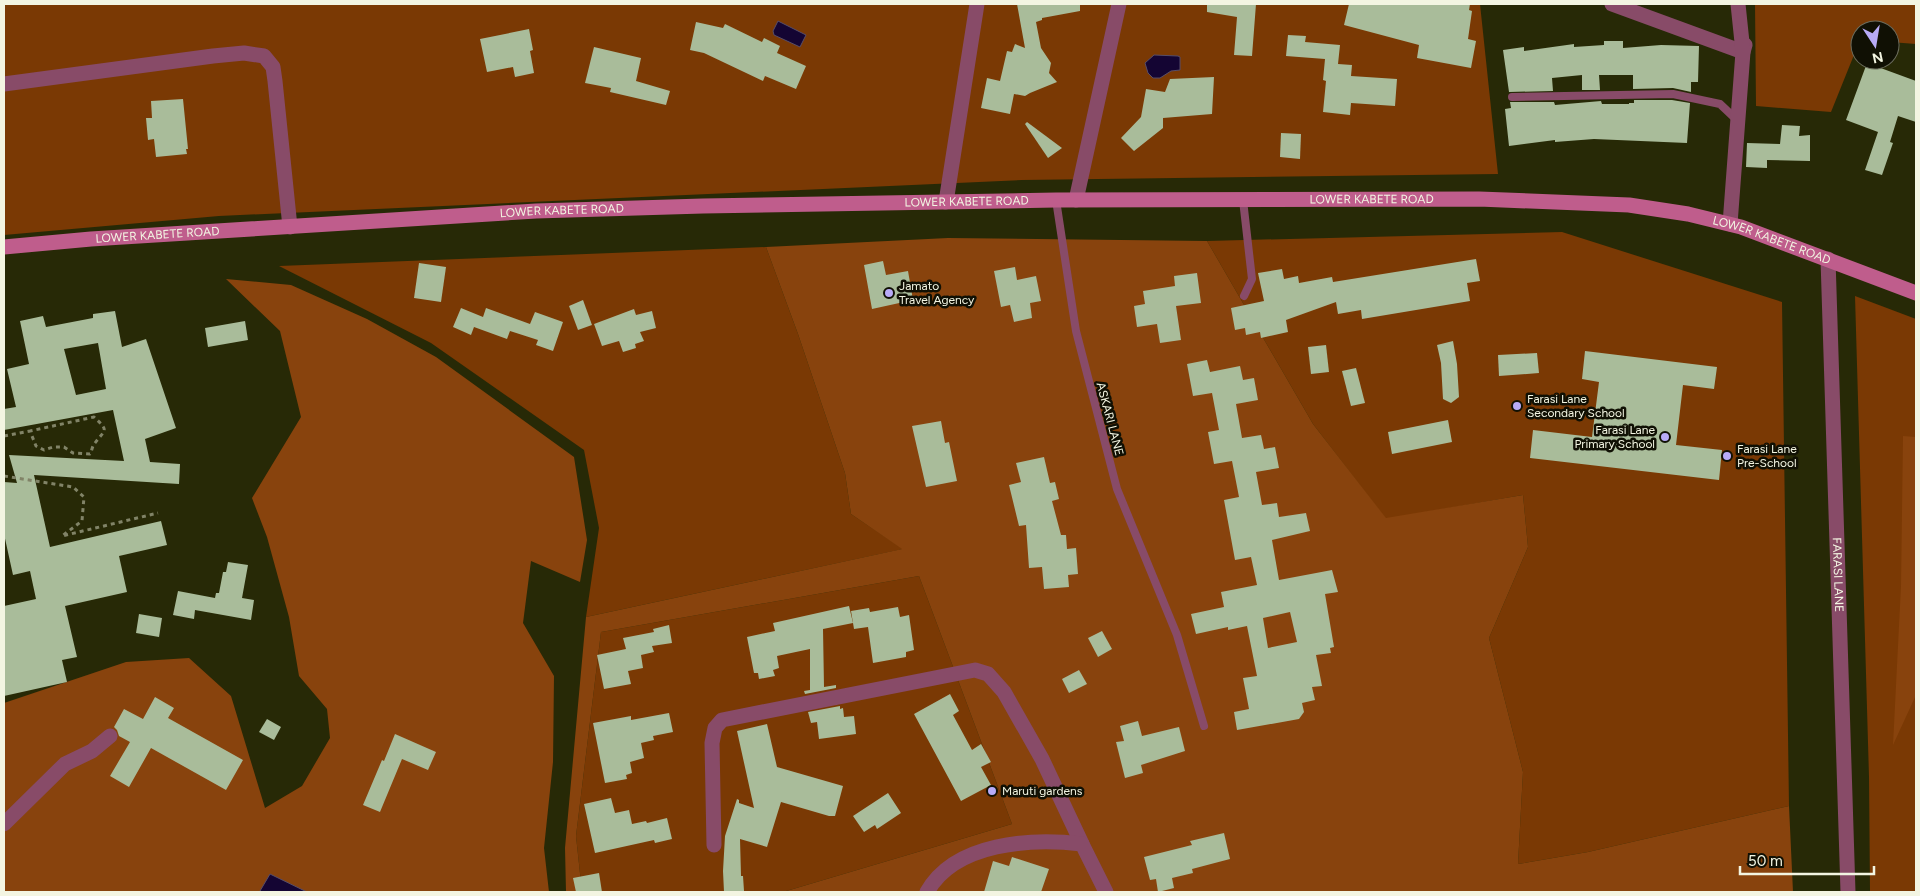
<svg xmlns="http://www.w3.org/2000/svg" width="1920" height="896" font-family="Figtree,sans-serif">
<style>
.green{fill:#7a3904}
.forest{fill:#88430d}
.water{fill:#140533;stroke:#574d68}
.building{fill:#a9bc9a;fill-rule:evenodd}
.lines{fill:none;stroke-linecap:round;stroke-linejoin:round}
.path{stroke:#818367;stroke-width:3;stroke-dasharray:4 4;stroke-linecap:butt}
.lane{stroke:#884b68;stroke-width:8}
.street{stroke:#884b68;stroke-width:15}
.secondary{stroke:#bf5d8c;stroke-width:15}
.poi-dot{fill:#b8abf7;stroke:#101004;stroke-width:2}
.labels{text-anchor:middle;stroke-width:5;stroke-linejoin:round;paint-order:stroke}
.street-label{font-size:12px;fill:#f3f5e2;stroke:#101004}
.poi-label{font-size:12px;fill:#f3f5e2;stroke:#101004;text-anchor:start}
</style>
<rect width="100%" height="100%" fill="#272906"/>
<!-- green -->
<g class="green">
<polygon points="4,4 1480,4 1498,174 1022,180 219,216 4,235"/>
<polygon points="1755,4 1916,4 1916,44 1890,42 1890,30 1860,30 1860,40 1831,112 1756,106"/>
<polygon points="1562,232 1782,302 1789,806 1588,852 1518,864 1523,772 1489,638 1528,547 1523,495 1386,519 1313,424 1207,241"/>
<polygon points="766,247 798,334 845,473 851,514 903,549 586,617 599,528 584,450 431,343 279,266"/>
<polygon points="1855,296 1916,319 1916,892 1870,892 1869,777"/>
<polygon points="919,576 1012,824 783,892 582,892 576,836 601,632"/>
</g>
<!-- forest -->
<g class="forest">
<polygon points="948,238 1207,241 1313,424 1386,518 1523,495 1528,547 1489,638 1523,772 1518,864 1588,852 1789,806 1793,892 783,892 1012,824 919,576 601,632 576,836 582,892 566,892 565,848 586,617 902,549 851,514 845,473 798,334 766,247"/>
<polygon points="226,279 291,285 367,319 436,357 574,457 587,540 580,582 531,561 523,623 554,676 553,762 544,848 549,892 4,892 4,703 126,662 189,658 231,696 265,808 302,786 330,738 327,709 299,676 289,617 267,537 252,498 301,417 280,331"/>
<polygon points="1903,436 1916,437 1916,695 1893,745 1901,586"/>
</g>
<!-- water -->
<g class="water">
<polygon points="778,21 806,35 800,47 774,35 773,31"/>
<polygon points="1154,55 1178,56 1180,57 1180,70 1171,71 1160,78 1153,78 1148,73 1145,63"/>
<polygon points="270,874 307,892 263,892 260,891"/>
</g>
<!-- building -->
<g class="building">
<polygon points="1017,4 1080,4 1080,11 1042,18 1042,20 1036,22 1041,48 1051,63 1049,73 1057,82 1030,93 1025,96 1014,94 1010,114 981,108 987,78 1000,81 1007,51 1012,52 1015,44 1025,48"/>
<polygon points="1207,4 1256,4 1252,56 1234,55 1237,17 1207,12"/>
<polygon points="1349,4 1470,4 1469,10 1472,11 1468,39 1476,41 1471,68 1417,58 1419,45 1344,25"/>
<polygon points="696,22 723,28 725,24 762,42 764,38 780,46 777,53 806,66 796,89 765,76 763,81 704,53 690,50"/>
<polygon points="529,29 533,50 530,51 534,73 515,77 513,67 487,72 480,39"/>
<polygon points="1288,35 1306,36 1305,42 1340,45 1338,64 1352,65 1351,76 1397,79 1395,106 1351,103 1350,115 1323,112 1326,81 1323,80 1325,59 1286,56"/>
<polygon points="1604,41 1623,41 1623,48 1661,45 1699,46 1698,82 1691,82 1691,92 1673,88 1633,89 1633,75 1599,75 1600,90 1582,90 1582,75 1552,78 1553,91 1509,92 1503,50 1524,47 1524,51 1574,44 1574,47 1604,45"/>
<polygon points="594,47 641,58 636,81 670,91 666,105 610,92 611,88 585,83"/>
<polygon points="1867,63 1916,81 1916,122 1898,116 1890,142 1893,143 1882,175 1865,170 1878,132 1846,120"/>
<polygon points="1214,77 1212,114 1163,118 1163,128 1134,151 1121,138 1141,117 1146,89 1165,92 1170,79"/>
<polygon points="183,99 188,149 186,149 187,154 156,157 154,139 148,140 146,118 152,118 151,101"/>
<polygon points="1634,100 1672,100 1690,103 1687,143 1594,139 1555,142 1555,140 1509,146 1505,109 1511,108 1510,102 1554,102 1555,105 1601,101 1602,104 1629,104 1629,103 1634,103"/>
<polygon points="1027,122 1062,148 1048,158 1025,124"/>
<polygon points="1782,125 1800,126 1799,136 1810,135 1810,161 1767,160 1767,168 1746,167 1747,143 1780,144"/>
<polygon points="1281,133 1301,134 1300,159 1280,157"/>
<polygon points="1476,259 1480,281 1467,283 1470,301 1362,319 1361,310 1338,314 1336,302 1286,320 1288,332 1261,338 1260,332 1246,335 1245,328 1235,330 1231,308 1264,301 1258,273 1282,269 1284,279 1298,276 1299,283 1332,277 1333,282"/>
<polygon points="883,261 886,275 908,271 913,300 872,309 864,265"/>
<polygon points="419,263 446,267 441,302 414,298"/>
<polygon points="1015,267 1017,280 1036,276 1041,301 1030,303 1032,318 1014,322 1010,305 1001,307 994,271"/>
<polygon points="1197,273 1201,303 1176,306 1181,340 1160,343 1157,324 1137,327 1134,306 1145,304 1143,291 1175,286 1174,276"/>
<polygon points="583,300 592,325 578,330 569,306"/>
<polygon points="461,308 483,317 486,308 530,324 535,312 563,322 553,351 536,345 538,340 510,331 507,339 474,327 471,335 453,327"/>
<polygon points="634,309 636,315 652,311 656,328 640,332 644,341 635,344 636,348 623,352 619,341 602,346 594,324"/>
<path d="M115,311L122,347L146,339L176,428L145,439L150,462L180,464L179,484L34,475L50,547L161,521L167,545L119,556L127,592L65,606L77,657L62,660L67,682L4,696V606L36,599L30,571L13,575L4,534V482L17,483L9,455L124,461L113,410L4,430V409L16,407L7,369L29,364L20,321L43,316L46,327L93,318V314ZM98,343L106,389L76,395L64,349Z"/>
<polygon points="245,321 248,340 208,347 205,328"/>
<polygon points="1453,341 1457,364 1459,397 1451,403 1443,399 1441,363 1437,345"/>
<polygon points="1326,345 1329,372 1311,374 1308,347"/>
<polygon points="1585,351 1717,367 1714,389 1683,385 1676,445 1722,450 1719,480 1530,458 1533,430 1592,437 1599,382 1582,379"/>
<polygon points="1537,353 1539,373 1499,376 1498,355"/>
<path d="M1207,360L1210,372L1240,366L1243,380L1254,378L1258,400L1236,404L1242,438L1261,435L1264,449L1275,447L1279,468L1256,472L1262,505L1277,503L1279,517L1306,513L1310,531L1272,540L1279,580L1332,570L1338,592L1325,594L1334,647L1330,648L1331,653L1316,655L1322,686L1312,687L1315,700L1302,703L1304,712L1299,719L1237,730L1234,712L1249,709L1243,678L1257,676L1247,626L1228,630V627L1196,634L1191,614L1224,607L1221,592L1257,585L1251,557L1235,560L1224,500L1239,497L1232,461L1214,464L1208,432L1219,430L1212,393L1193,396L1187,364ZM1290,612L1297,642L1268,648L1263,618Z"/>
<polygon points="1356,368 1365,403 1351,406 1342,371"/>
<polygon points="1448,420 1452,442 1392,454 1388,432"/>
<polygon points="941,421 945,443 949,442 957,481 926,487 912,426"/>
<polygon points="1044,457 1050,483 1055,482 1059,499 1052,501 1061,535 1066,535 1067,549 1076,548 1078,574 1068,575 1069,587 1044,589 1042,567 1029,568 1026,525 1019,526 1009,485 1021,482 1016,463"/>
<polygon points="228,562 248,565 242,598 254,600 251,620 195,610 194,619 173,615 178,591 215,598 216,593 219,593 223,572 226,572"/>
<polygon points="849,606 853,623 823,629 824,687 836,685 836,688 805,694 804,691 810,690 810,649 777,656 779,668 773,670 775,676 759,679 758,673 754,673 747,637 775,631 773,623"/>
<polygon points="898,607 900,617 909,615 914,650 906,652 906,657 873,663 868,627 854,629 851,611 869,608 870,612"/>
<polygon points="139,614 162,618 159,637 136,633"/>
<polygon points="669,625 672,643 652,646 654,652 641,655 643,668 628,671 631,684 604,689 597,655 626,649 623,638 654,632 653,629"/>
<polygon points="1102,631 1112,649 1098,657 1088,638"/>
<polygon points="1079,670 1087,684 1069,693 1062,679"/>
<polygon points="950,694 959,711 953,715 972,750 981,744 991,762 981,767 991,785 961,801 914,714"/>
<polygon points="155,697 174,708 168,718 243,760 226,790 151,748 129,787 110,776 130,742 119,736 117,730 114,727 124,709 143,719"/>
<polygon points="840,706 840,709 843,708 844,717 854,716 856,734 819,739 817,722 811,723 808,712"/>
<polygon points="669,713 673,732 653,736 654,740 641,743 644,758 630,762 632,773 626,775 627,779 605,783 593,723 631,716 631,720"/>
<polygon points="267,719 281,727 274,740 259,732"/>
<polygon points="1138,721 1142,736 1179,727 1185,751 1141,765 1143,773 1125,778 1116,742 1124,741 1120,726"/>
<polygon points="767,724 777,767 843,786 835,816 829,816 781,802 767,847 740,839 741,876 743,876 744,891 724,892 723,871 725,836 737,799 739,800 739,803 754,808 737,731"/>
<polygon points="395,734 436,752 428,770 402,759 380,812 363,805 382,760 384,761"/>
<polygon points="888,793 901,813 877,829 875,825 864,832 853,816"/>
<polygon points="611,798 615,813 629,810 632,824 646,821 647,823 667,818 672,839 655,843 654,840 595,853 584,804"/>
<polygon points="1224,833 1230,859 1192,869 1193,873 1172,878 1174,888 1158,892 1156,879 1150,880 1144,857 1192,845 1190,841"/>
<polygon points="1012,857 1049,869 1041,892 984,892 993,861 1009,866"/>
<polygon points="599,873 602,892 576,892 573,878"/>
</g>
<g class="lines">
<!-- path -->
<g class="path">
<path d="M4,436L30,431L36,446L44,450L53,447H64L73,453L90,454C92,451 92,446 95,443C105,429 110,432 94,417L30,431"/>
<polyline points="4,476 73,487 84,497 82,521 62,536 158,513"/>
</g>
<!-- lane -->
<g class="lane">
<polyline points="1512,97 1673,94 1720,104 1738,121"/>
<polyline points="1056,200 1076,331 1117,489 1177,635 1204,726"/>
<polyline points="1243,200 1252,279 1244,296"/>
</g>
<!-- street -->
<g class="street">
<polyline points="1612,4 1743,52 1745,45"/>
<polyline points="4,84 213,56 244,53 264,56 273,67 275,81 290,227"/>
<polyline points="1076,200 1119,4"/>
<polyline points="946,202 977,4"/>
<polyline points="1730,224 1743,52 1738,4"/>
<path id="s1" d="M1828,259L1848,892"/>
<polyline points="4,824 65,764 92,751 110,736"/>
<polyline points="714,845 712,743 715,728 722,720 975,670 988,674 1004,692 1042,759 1082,844"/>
<path d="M927,892C955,842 1032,838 1082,844L1106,892"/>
</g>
<!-- secondary -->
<path class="secondary" id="s2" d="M4,247L91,239L536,211L703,206L1056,200L1479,199L1629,205L1688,214L1741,227L1916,293"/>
</g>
<!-- markers -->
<g class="poi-dot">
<circle cx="889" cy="293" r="5"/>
<circle cx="1517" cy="406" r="5"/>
<circle cx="1665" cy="437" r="5"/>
<circle cx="1727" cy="456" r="5"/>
<circle cx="992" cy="791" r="5"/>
</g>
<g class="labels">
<!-- street labels -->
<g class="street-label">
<text dy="4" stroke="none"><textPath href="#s2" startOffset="1369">LOWER KABETE ROAD</textPath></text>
<text dy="4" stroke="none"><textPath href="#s2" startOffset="964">LOWER KABETE ROAD</textPath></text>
<text dy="4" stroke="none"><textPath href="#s2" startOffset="559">LOWER KABETE ROAD</textPath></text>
<text dy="4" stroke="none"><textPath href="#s2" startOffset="154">LOWER KABETE ROAD</textPath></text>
<text dy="4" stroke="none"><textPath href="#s2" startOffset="1774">LOWER KABETE ROAD</textPath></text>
<text transform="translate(1110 419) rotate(75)" y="4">ASKARI LANE</text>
<text dy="4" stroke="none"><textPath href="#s1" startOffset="316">FARASI LANE</textPath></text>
</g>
<!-- poi labels -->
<g class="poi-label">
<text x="899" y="290">Jamato<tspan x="899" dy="14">Travel Agency</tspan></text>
<text x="1527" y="403">Farasi Lane<tspan x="1527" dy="14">Secondary School</tspan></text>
<text x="1655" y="434" text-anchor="end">Farasi Lane<tspan x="1655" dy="14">Primary School</tspan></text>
<text x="1737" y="453">Farasi Lane<tspan x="1737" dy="14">Pre-School</tspan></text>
<text x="1002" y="795">Maruti gardens</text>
</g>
</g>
<!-- border -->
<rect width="1920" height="896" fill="none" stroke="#f3f5e2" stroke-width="10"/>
<!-- north arrow -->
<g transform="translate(1875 45) rotate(168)"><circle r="24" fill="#101004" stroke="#6b6c5d"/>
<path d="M0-4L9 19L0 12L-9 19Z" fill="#b8abf7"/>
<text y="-8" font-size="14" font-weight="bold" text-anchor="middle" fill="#f3f5e2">N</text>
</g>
<!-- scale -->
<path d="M1740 866v8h134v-8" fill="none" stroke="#f3f5e2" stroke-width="2.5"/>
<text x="1748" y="866" font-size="15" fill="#f3f5e2" stroke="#101004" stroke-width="4" paint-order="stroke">50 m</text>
</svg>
